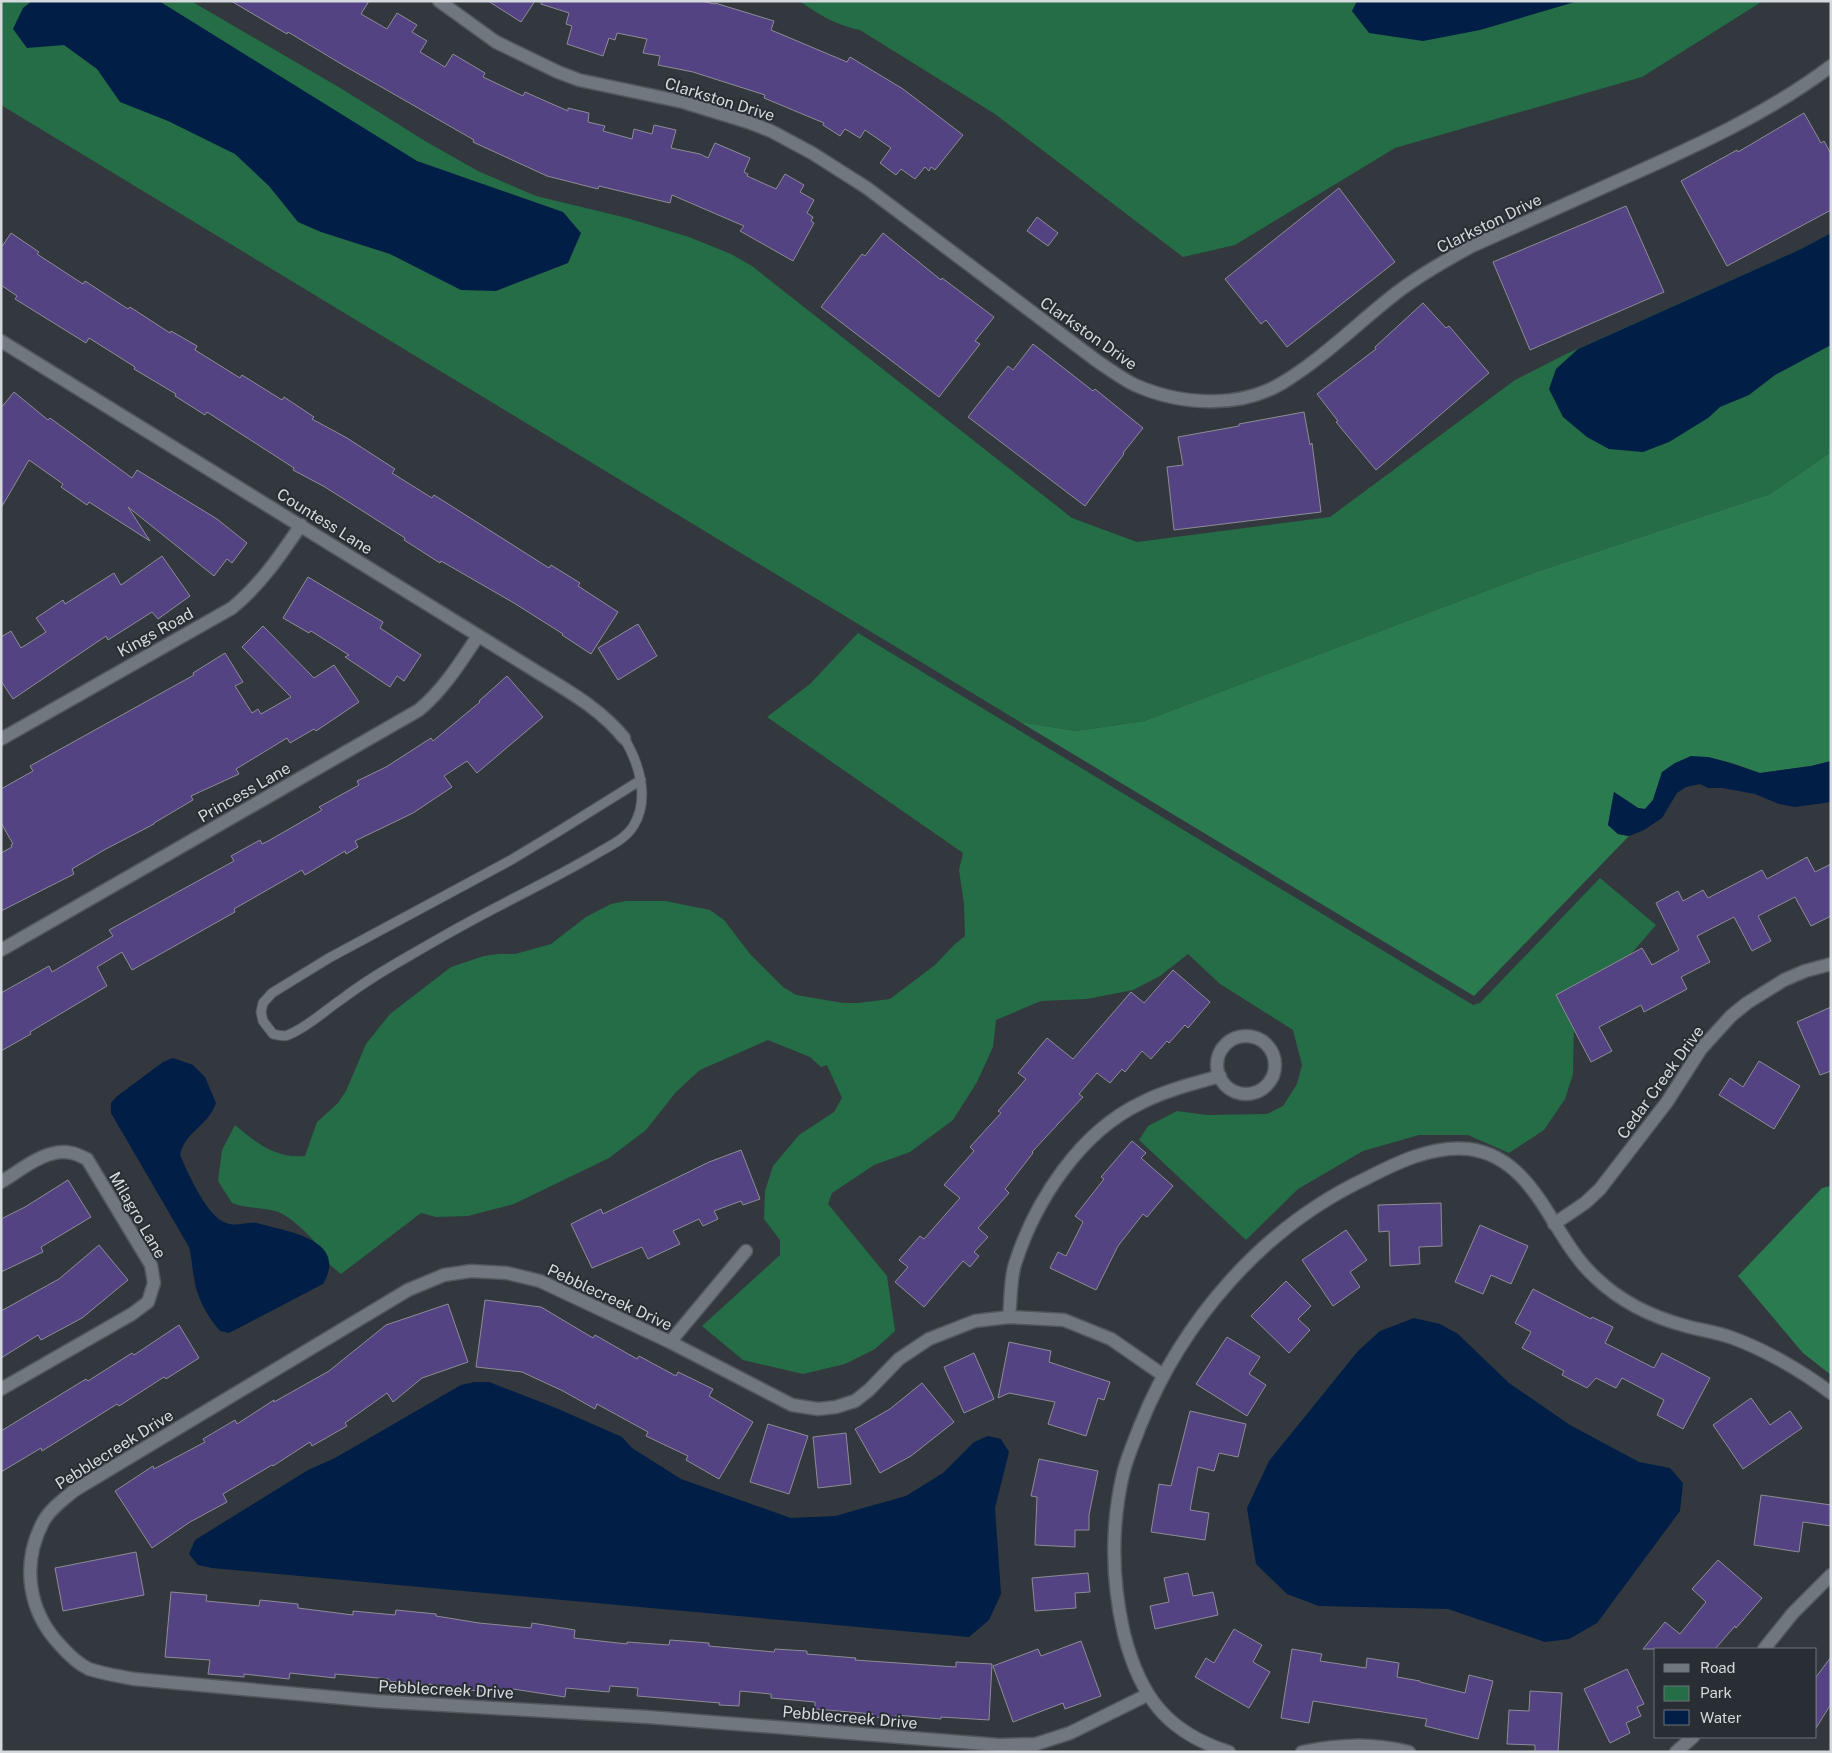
<svg xmlns="http://www.w3.org/2000/svg" width="1832" height="1753" font-family="'Public Sans',sans-serif">
<style>
.green{fill:#246d46}
.forest{fill:#2b7b50}
.water{fill:#001e46}
.building{fill:#534383;stroke:#8e8c95}
.lines{fill:none;stroke-linecap:round;stroke-linejoin:round}
.service-casing{stroke:#52575c;stroke-width:11}
.minor-casing{stroke:#52575c;stroke-width:15}
.service{stroke:#70777e;stroke-width:9}
.minor{stroke:#70777e;stroke-width:12}
.labels{text-anchor:middle;stroke-width:4;stroke-linejoin:round;paint-order:stroke}
.street-label{font-size:16px;fill:#d5d9dd;stroke:#282e34}
</style>
<rect width="100%" height="100%" fill="#32383e"/>
<!-- green -->
<g class="green">
<polygon points="1,1 191,1 342,89 425,141 478,171 536,196 627,218 689,237 731,254 752,266 1072,518 1137,542 1330,517 1515,380 1564,355 1801,249 1831,233 1831,452 1770,494 1536,572 1144,721 1076,731 1020,722 1,105"/>
<path d="M799,1H1763L1642,77L1395,148L1235,245L1183,257L995,114L860,30C835,25 820,15 799,1Z"/>
<path d="M858,633L1473,1005L1480,1003L1600,878L1656,925L1574,1020L1573,1074L1565,1099L1544,1130L1509,1153L1468,1135H1419L1363,1151L1298,1189L1246,1240L1139,1140L1148,1126L1177,1111L1207,1115L1267,1114L1283,1106L1297,1084L1302,1065L1293,1030L1220,984L1188,954L1160,976L1133,990L1087,999L1041,1001L996,1020L993,1047L977,1082L953,1120L910,1152L874,1165L832,1193L828,1204L887,1276L895,1331L875,1349L845,1364L803,1374L743,1360L702,1326L780,1255V1240L764,1219L765,1191L773,1166L799,1135L834,1112L842,1098L827,1065L821,1067L810,1057L768,1040L700,1070L676,1092L646,1130L609,1158L514,1204L468,1216L436,1217L421,1213L341,1274L323,1259C322,1256 322,1254 321,1251C316,1240 290,1216 278,1212C263,1207 247,1209 232,1203L218,1181L222,1150L235,1125C255,1142 276,1159 305,1156L317,1122L338,1103L346,1091L366,1044L390,1014L451,967L484,956L499,954H515L551,944L586,917L611,904L626,901H665L710,910L724,920L750,954L783,987L796,995L843,1003H858L890,999L935,965L954,945L965,936L964,904L959,870L963,853L767,717L810,684Z"/>
</g>
<!-- forest -->
<g class="forest">
<polygon points="1831,452 1831,761 1811,766 1760,773 1735,764 1708,757 1662,772 1653,800 1645,809 1638,808 1614,792 1608,825 1618,834 1629,836 1474,996 1020,722 1076,731 1144,721 1536,572 1770,494"/>
<polygon points="1831,1186 1831,1375 1803,1353 1738,1276 1822,1188"/>
</g>
<!-- water -->
<g class="water">
<polygon points="32,1 159,1 417,161 563,212 581,233 568,263 496,291 461,290 390,254 321,232 298,222 269,186 235,154 168,121 120,102 97,69 64,45 27,48 13,29 23,8"/>
<polygon points="1357,1 1578,1 1480,30 1423,41 1369,33 1352,11"/>
<polygon points="1831,233 1831,345 1775,375 1749,395 1720,407 1708,418 1669,442 1643,452 1609,449 1587,437 1563,417 1549,389 1556,369 1578,349 1801,249"/>
<polygon points="1691,756 1708,757 1727,762 1760,773 1811,766 1831,761 1831,802 1795,807 1779,804 1755,794 1722,788 1708,788 1700,784 1686,787 1677,793 1662,818 1644,830 1629,836 1618,834 1608,825 1614,792 1638,808 1645,809 1653,800 1662,772 1675,763"/>
<path d="M173,1058L193,1065L205,1077L216,1103C207,1128 185,1131 180,1155C188,1173 207,1217 226,1223C236,1227 246,1222 257,1223C288,1232 349,1239 323,1284L229,1333L220,1331C207,1316 197,1298 194,1278C192,1268 192,1258 189,1247L111,1113V1103L116,1097L163,1062Z"/>
<polygon points="1414,1318 1440,1324 1458,1334 1509,1383 1570,1425 1639,1462 1670,1468 1683,1483 1680,1511 1597,1623 1569,1639 1545,1642 1448,1609 1319,1606 1287,1594 1256,1564 1247,1508 1269,1461 1358,1351 1380,1331"/>
<polygon points="474,1382 489,1382 556,1408 622,1437 632,1448 681,1479 791,1518 835,1516 906,1496 943,1473 974,1442 988,1436 1001,1439 1009,1452 995,1508 1001,1594 989,1620 969,1637 212,1568 198,1565 189,1554 195,1540 308,1470 335,1458 461,1385"/>
</g>
<!-- building -->
<g class="building">
<polygon points="231,1 369,1 361,14 387,29 397,13 417,25 412,32 427,41 420,52 445,67 453,54 485,73 483,77 523,96 525,92 568,111 568,108 589,113 588,122 605,126 603,131 632,139 634,129 652,134 654,125 676,130 671,148 700,154 708,158 715,143 750,158 744,172 748,174 747,176 776,189 785,174 804,185 800,192 814,200 807,213 813,217 811,221 814,223 793,261 740,231 744,226 672,195 670,203 599,186 598,189 547,176 473,142 474,140 343,65 288,32 287,34"/>
<polygon points="488,1 535,1 521,22"/>
<polygon points="541,1 701,1 715,4 715,3 774,21 771,30 847,62 850,57 903,89 963,135 935,170 931,167 929,171 925,167 915,179 901,169 896,175 880,163 891,148 865,130 860,138 845,129 840,136 823,125 824,123 764,98 765,95 693,72 658,65 660,56 643,53 647,39 617,33 615,40 609,38 603,56 567,44 572,26 566,24 569,13 541,4"/>
<polygon points="1804,113 1821,143 1824,141 1831,154 1831,210 1727,266 1681,181 1737,150 1738,152"/>
<polygon points="1339,188 1395,262 1287,347 1266,320 1261,324 1225,279"/>
<polygon points="1626,206 1664,292 1530,350 1493,262"/>
<polygon points="1037,217 1058,233 1048,246 1027,231"/>
<polygon points="11,233 39,252 37,254 83,284 85,281 128,309 130,307 170,333 171,331 197,346 195,350 240,378 242,375 282,400 284,397 314,417 312,419 347,438 395,469 392,473 432,498 434,495 549,568 551,565 580,583 578,586 618,612 591,654 562,635 563,634 514,603 441,561 440,563 404,540 405,538 325,487 293,470 294,468 207,412 205,415 175,396 176,394 134,369 135,367 89,338 86,343 15,299 17,296 1,285 1,248"/>
<polygon points="883,233 941,280 942,278 994,317 975,341 980,344 939,397 821,307 862,254 865,256"/>
<polygon points="1423,303 1446,328 1449,326 1489,373 1376,470 1336,422 1338,421 1317,394 1376,349 1375,347"/>
<polygon points="1033,344 1093,391 1095,389 1143,428 1123,453 1124,454 1085,506 968,417 1008,366 1013,370"/>
<polygon points="14,392 48,420 50,418 132,478 137,470 217,519 247,543 232,563 227,559 214,576 128,507 150,541 89,502 87,505 61,487 63,484 29,460 1,508 1,408"/>
<polygon points="1304,412 1310,445 1312,443 1321,512 1174,530 1167,467 1183,465 1178,437 1239,426 1239,424"/>
<polygon points="162,556 190,596 158,619 152,612 108,640 106,636 13,699 1,681 1,637 11,631 21,648 46,632 36,618 63,600 65,604 114,573 121,585"/>
<polygon points="308,577 383,622 380,628 421,655 404,681 397,676 390,687 345,657 349,655 311,631 309,633 283,618"/>
<polygon points="638,624 657,656 618,680 598,648"/>
<polygon points="263,626 314,678 334,665 359,702 316,731 314,729 290,743 287,738 236,769 239,774 191,796 193,800 154,823 154,824 104,850 72,869 74,874 1,911 1,853 12,847 11,845 13,844 1,823 1,789 33,771 30,766 194,675 193,673 225,653 243,682 235,686 252,713 258,709 261,714 291,697 242,647"/>
<polygon points="507,676 543,717 477,773 467,761 444,776 452,787 413,813 355,841 358,847 346,854 345,851 305,875 302,870 234,909 235,912 132,970 122,952 97,967 107,986 30,1032 31,1034 1,1051 1,993 49,966 52,972 113,936 109,930 234,861 231,856 260,840 262,844 270,840 322,810 319,807 359,785 357,781 386,767 431,738 433,741 480,702 479,701"/>
<polygon points="1807,857 1815,872 1831,864 1831,916 1811,926 1795,897 1758,916 1771,941 1752,951 1734,917 1697,936 1710,962 1681,977 1687,989 1644,1012 1641,1005 1599,1027 1612,1051 1591,1062 1556,995 1642,948 1652,965 1679,950 1656,903 1678,891 1683,901 1703,890 1708,898 1762,870 1767,879"/>
<polygon points="1173,970 1210,1002 1188,1028 1185,1025 1169,1043 1167,1041 1151,1059 1142,1051 1125,1072 1122,1069 1110,1083 1097,1073 1079,1094 1083,1097 1032,1152 1033,1153 1005,1189 1009,1193 978,1228 988,1237 974,1252 979,1256 970,1267 963,1261 924,1307 895,1282 908,1267 899,1260 920,1236 924,1239 960,1198 944,1185 974,1151 970,1147 1001,1113 998,1111 1026,1079 1018,1073 1047,1038 1073,1059 1131,992 1144,1003"/>
<polygon points="1831,1007 1831,1071 1820,1075 1797,1022"/>
<polygon points="1759,1061 1800,1086 1774,1129 1719,1095 1730,1078 1743,1087"/>
<polygon points="1132,1141 1146,1153 1141,1158 1173,1186 1147,1217 1143,1214 1118,1246 1096,1290 1050,1268 1058,1252 1066,1256 1083,1222 1075,1216 1104,1179 1101,1177"/>
<polygon points="741,1150 760,1199 743,1205 741,1201 714,1211 718,1219 703,1226 699,1219 673,1231 680,1244 648,1259 642,1247 592,1268 571,1224 601,1209 603,1214 709,1162"/>
<polygon points="68,1180 91,1217 41,1247 43,1252 1,1272 1,1219 25,1207"/>
<polygon points="1441,1203 1442,1246 1419,1247 1420,1264 1390,1266 1389,1231 1379,1232 1378,1205"/>
<polygon points="1480,1225 1528,1246 1511,1284 1491,1275 1483,1294 1455,1282"/>
<polygon points="1346,1230 1367,1260 1350,1272 1360,1287 1333,1306 1302,1260"/>
<polygon points="99,1245 128,1280 82,1318 41,1340 38,1335 1,1358 1,1311 59,1279"/>
<polygon points="1286,1281 1311,1306 1298,1319 1310,1330 1289,1353 1251,1316"/>
<polygon points="1533,1289 1591,1319 1592,1317 1613,1327 1605,1343 1654,1368 1662,1353 1710,1378 1683,1429 1657,1415 1664,1400 1622,1378 1616,1388 1596,1378 1587,1388 1562,1375 1564,1371 1522,1348 1531,1332 1515,1323"/>
<polygon points="485,1300 541,1307 593,1338 595,1335 637,1359 639,1356 676,1376 678,1372 713,1389 709,1396 753,1422 719,1479 686,1460 688,1456 646,1436 648,1432 597,1404 595,1409 563,1391 522,1372 476,1367"/>
<polygon points="448,1304 468,1362 422,1378 393,1402 387,1393 345,1423 347,1426 312,1446 310,1442 273,1466 272,1465 223,1494 227,1502 190,1522 152,1548 115,1491 153,1466 154,1469 205,1442 203,1439 235,1420 237,1424 274,1400 274,1402 329,1371 386,1325"/>
<polygon points="179,1325 199,1358 166,1379 164,1377 119,1406 117,1404 42,1451 41,1448 1,1472 1,1431 86,1379 88,1381 132,1353 134,1355"/>
<polygon points="1227,1337 1260,1357 1249,1374 1266,1385 1247,1416 1196,1384"/>
<polygon points="1009,1342 1051,1351 1049,1362 1110,1382 1104,1400 1098,1398 1086,1436 1048,1424 1055,1402 1009,1393 998,1398"/>
<polygon points="974,1353 994,1399 964,1413 944,1367"/>
<polygon points="922,1383 954,1422 911,1456 880,1473 855,1429 890,1409"/>
<polygon points="1751,1398 1770,1425 1790,1411 1802,1428 1743,1469 1713,1425"/>
<polygon points="1190,1411 1246,1424 1238,1457 1219,1453 1214,1471 1198,1467 1190,1510 1209,1513 1205,1540 1151,1532 1159,1484 1171,1486"/>
<polygon points="768,1424 808,1436 789,1494 750,1482"/>
<polygon points="846,1433 851,1484 818,1488 813,1437"/>
<polygon points="1039,1459 1098,1471 1089,1515 1089,1530 1075,1530 1075,1547 1035,1545 1037,1497 1031,1496"/>
<polygon points="1761,1495 1831,1505 1831,1526 1803,1522 1799,1552 1754,1545"/>
<polygon points="136,1552 144,1595 63,1611 55,1568"/>
<polygon points="1718,1560 1762,1598 1736,1628 1735,1626 1715,1649 1643,1649 1665,1622 1680,1634 1706,1602 1692,1589"/>
<polygon points="1088,1573 1090,1592 1075,1593 1076,1608 1035,1611 1032,1578"/>
<polygon points="1188,1573 1193,1596 1213,1592 1218,1615 1155,1629 1150,1606 1169,1602 1164,1578"/>
<polygon points="171,1592 207,1595 206,1601 259,1606 260,1600 298,1604 298,1608 353,1615 353,1611 395,1615 396,1610 436,1614 436,1616 479,1623 531,1628 532,1623 575,1630 574,1638 627,1644 627,1642 669,1645 670,1640 709,1643 709,1646 774,1652 775,1649 807,1651 807,1654 856,1658 855,1660 956,1667 956,1662 992,1664 989,1720 941,1717 941,1719 896,1715 896,1718 872,1717 873,1714 815,1709 815,1702 771,1698 771,1694 740,1691 739,1706 719,1705 720,1703 637,1696 638,1688 610,1686 609,1692 566,1688 565,1697 513,1689 513,1693 467,1690 429,1684 429,1685 388,1681 389,1679 335,1674 335,1678 290,1673 289,1679 244,1674 244,1677 208,1674 210,1660 165,1657"/>
<polygon points="1234,1629 1262,1645 1253,1662 1270,1672 1249,1708 1195,1677 1206,1658 1214,1663"/>
<polygon points="1081,1641 1101,1696 1065,1709 1063,1703 1013,1722 993,1666 1038,1649 1041,1656"/>
<polygon points="1292,1649 1322,1654 1320,1661 1366,1668 1367,1658 1399,1663 1397,1677 1420,1681 1420,1682 1465,1693 1469,1675 1493,1681 1478,1739 1425,1726 1427,1719 1313,1701 1309,1723 1281,1718"/>
<polygon points="1831,1657 1831,1704 1816,1728 1816,1677"/>
<polygon points="1627,1669 1644,1704 1637,1707 1641,1716 1626,1723 1630,1733 1610,1743 1584,1689"/>
<polygon points="1530,1691 1562,1693 1558,1752 1535,1752 1535,1745 1507,1744 1509,1710 1529,1711"/>
</g>
<g class="lines">
<defs>
<path id="service" d="M624,738C639,763 650,798 634,825C626,839 609,846 596,854C564,873 531,889 499,906C468,922 438,939 409,956C386,969 363,983 342,999C324,1011 308,1027 288,1035C284,1037 278,1035 273,1034L263,1021L261,1012L263,1003L272,993L329,958L511,860L559,831L641,780"/>
<g id="minor">
<path d="M439,1L496,42L558,72L579,80L683,102L748,122L771,131L812,153L867,188L1097,361C1109,369 1122,379 1135,385C1180,405 1239,409 1282,383C1321,360 1359,322 1395,294C1418,276 1446,260 1472,246C1523,223 1574,200 1624,178C1696,146 1769,113 1831,66"/>
<path d="M1,341L534,670C566,690 600,708 624,738"/>
<path d="M1,739L232,608C261,584 280,556 301,525"/>
<path d="M1,950L419,710C444,689 460,663 478,636"/>
<circle cx="1246" cy="1065" r="29"/>
<path d="M1,1182C21,1170 47,1147 72,1153C77,1154 82,1157 87,1159L151,1265L154,1283L148,1302L132,1314L1,1389"/>
<polyline points="1554,1224 1585,1203 1600,1189 1667,1102 1701,1049 1731,1016 1747,1003 1784,980 1805,971 1831,964"/>
<path d="M1009,1317C1011,1300 1010,1280 1015,1264C1035,1201 1080,1132 1141,1103C1166,1090 1193,1084 1220,1076"/>
<polyline points="670,1342 746,1251"/>
<polyline points="1764,1649 1793,1613 1831,1575"/>
<path d="M1147,1695L1070,1733L1036,1744L999,1745L648,1717L375,1701L134,1679C119,1676 104,1674 89,1669C78,1664 68,1654 60,1645C28,1611 21,1564 43,1522C50,1509 64,1499 75,1490L408,1290L444,1275L471,1271L507,1273L540,1281L670,1342L792,1405L818,1409L836,1407L855,1401L869,1390L899,1359L929,1339L975,1321L1009,1317L1064,1320L1111,1339L1163,1375"/>
<path d="M1229,1752C1166,1732 1140,1696 1124,1634C1112,1582 1111,1526 1123,1474C1127,1457 1134,1442 1140,1426C1182,1321 1262,1228 1365,1179C1396,1163 1432,1145 1469,1149C1537,1158 1551,1238 1596,1278C1621,1302 1652,1317 1686,1326C1700,1330 1715,1332 1730,1337C1764,1349 1802,1371 1831,1393"/>
<path d="M1302,1752C1339,1744 1372,1743 1409,1752"/>
<polyline points="1676,1752 1693,1737"/>
</g>
</defs>
<!-- service casing -->
<use href="#service" class="service-casing"/>
<!-- minor casing -->
<use href="#minor" class="minor-casing"/>
<!-- service -->
<use href="#service" class="service"/>
<!-- minor -->
<use href="#minor" class="minor"/>
</g>
<g class="labels">
<!-- street labels -->
<g class="street-label">
<text transform="translate(720 99) rotate(17)" y="6">Clarkston Drive</text>
<text transform="translate(1489 223) rotate(-26)" y="6">Clarkston Drive</text>
<text transform="translate(1089 333) rotate(35)" y="6">Clarkston Drive</text>
<text transform="translate(325 521) rotate(32)" y="6">Countess Lane</text>
<text transform="translate(155 632) rotate(-29)" y="6">Kings Road</text>
<text transform="translate(244 792) rotate(-30)" y="6">Princess Lane</text>
<text transform="translate(1660 1082) rotate(-54)" y="6">Cedar Creek Drive</text>
<text transform="translate(138 1215) rotate(60)" y="6">Milagro Lane</text>
<text transform="translate(610 1297) rotate(25)" y="6">Pebblecreek Drive</text>
<text transform="translate(114 1449) rotate(-32)" y="6">Pebblecreek Drive</text>
<text transform="translate(446 1689) rotate(3)" y="6">Pebblecreek Drive</text>
<text transform="translate(850 1717) rotate(5)" y="6">Pebblecreek Drive</text>
</g>
</g>
<!-- border -->
<rect width="1832" height="1753" fill="none" stroke="#d5d9dd" stroke-width="5"/>
<!-- legend -->
<rect x="1654" y="1648" width="162" height="90" fill="#282e34" stroke="#6d7278"/>
<rect x="1664" y="1664" width="25" height="8" fill="#70777e" stroke="#6d7278"/>
<text x="1700" y="1673" font-size="15" fill="#d5d9dd">Road</text>
<rect x="1664" y="1686" width="25" height="15" fill="#246d46" stroke="#6d7278"/>
<text x="1700" y="1698" font-size="15" fill="#d5d9dd">Park</text>
<rect x="1664" y="1710" width="25" height="15" fill="#001e46" stroke="#6d7278"/>
<text x="1700" y="1723" font-size="15" fill="#d5d9dd">Water</text>
</svg>
